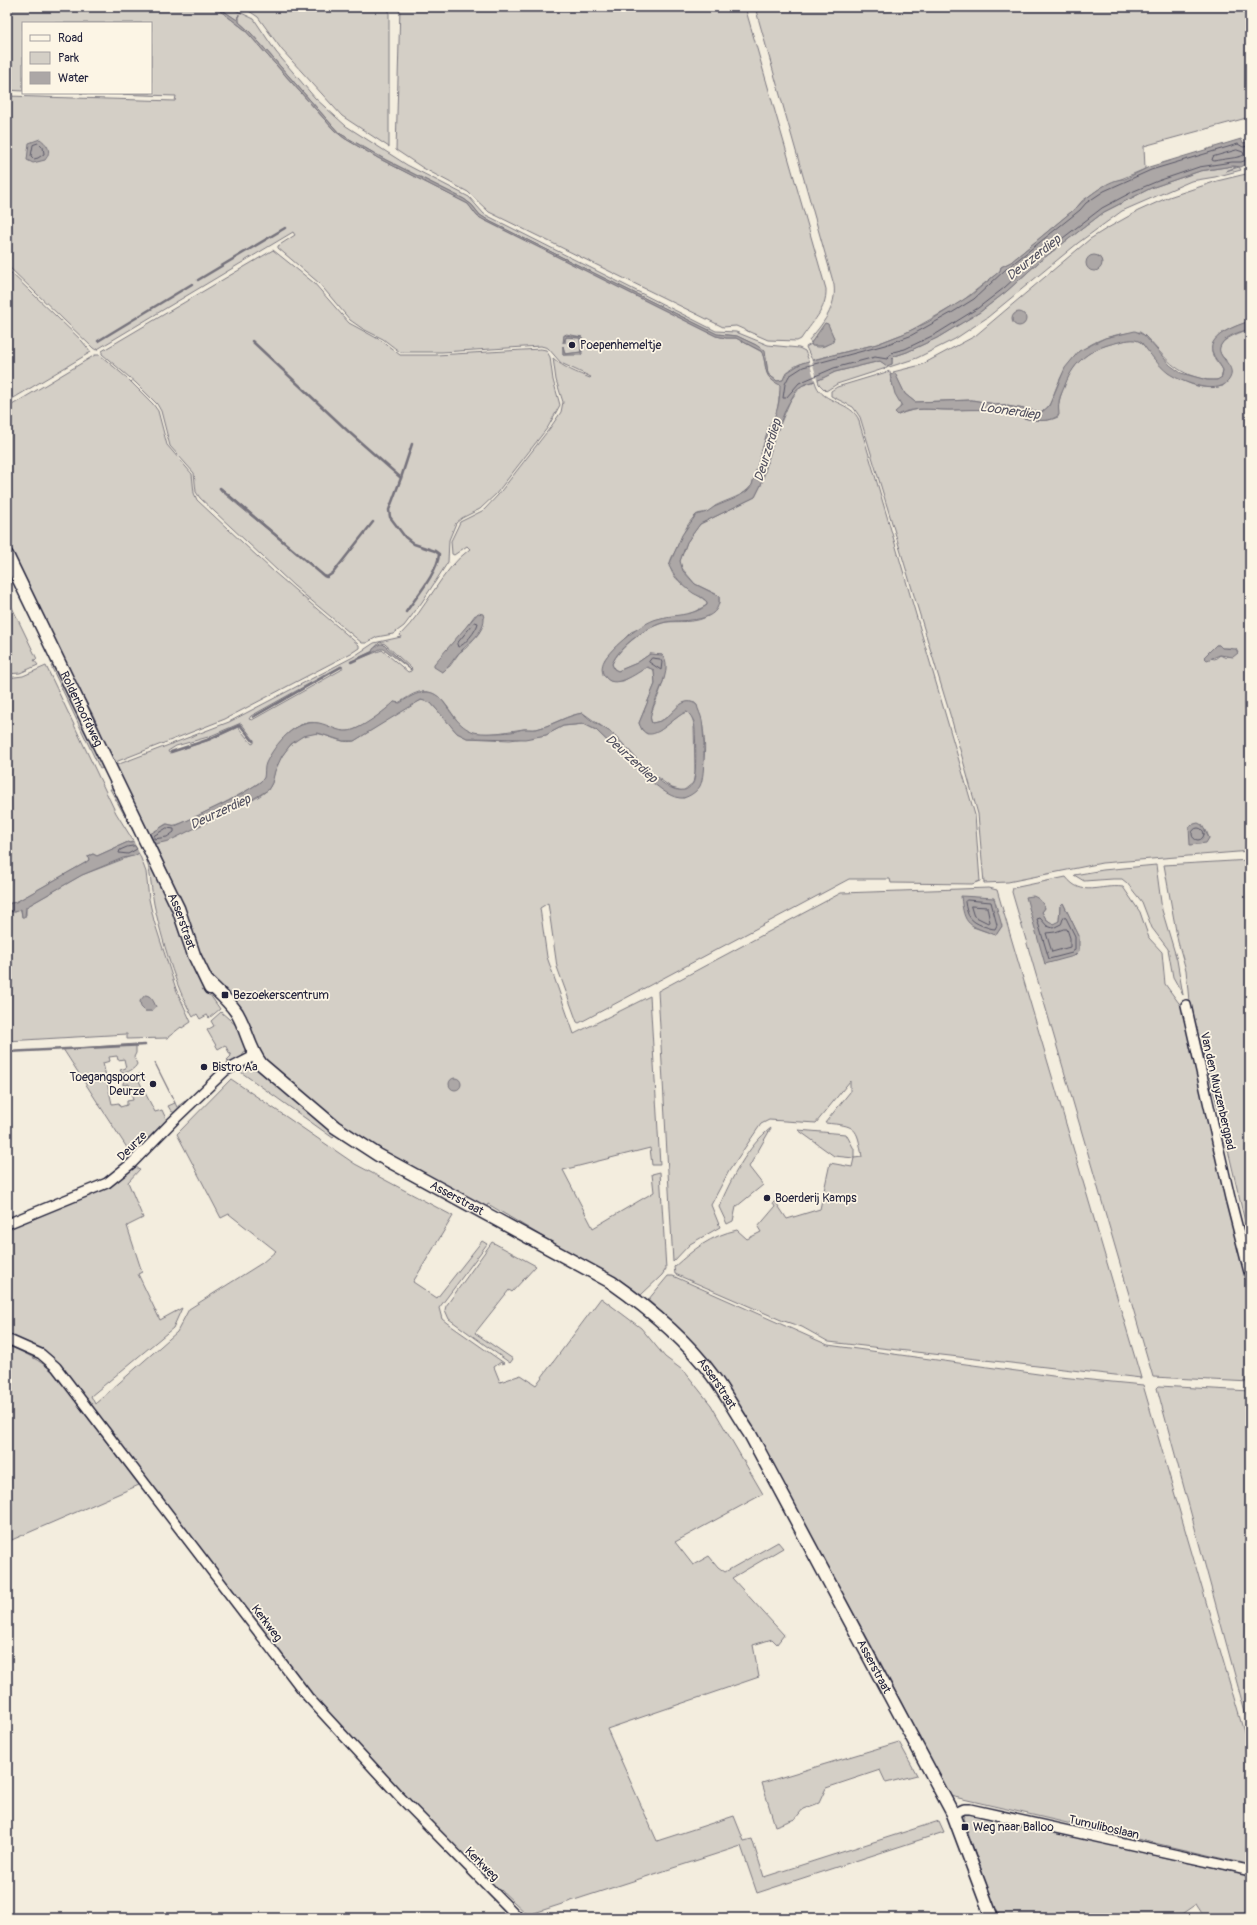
<svg xmlns="http://www.w3.org/2000/svg" width="1257" height="1925" font-family="Pangolin,sans-serif">
<style>
.green{fill:#d4cfc6;stroke:#7b7880;fill-rule:evenodd}
.water{fill:#aca7a6;stroke:#75727b}
.pier{fill:#f3edde}
.lines{fill:none;stroke-linecap:round;stroke-linejoin:round}
.shore{stroke:#595766;stroke-width:1}
.stream{stroke:#75727b;stroke-width:2.5}
.minor-casing{stroke:#22223b;stroke-width:12}
.secondary-casing{stroke:#22223b;stroke-width:15}
.minor{stroke:#fcf5e5;stroke-width:9}
.secondary{stroke:#fcf5e5;stroke-width:12}
.poi-dot{fill:#22223b;stroke:#fcf5e5;stroke-width:1.5}
.labels{text-anchor:middle;stroke-width:3.5;stroke-linejoin:round;paint-order:stroke}
.poi-label{font-size:12px;fill:#22223b;stroke:#fcf5e5;text-anchor:start}
.street-label{font-size:12px;fill:#22223b;stroke:#fcf5e5}
.water-label{font-size:13px;font-style:italic;fill:#525160;stroke:#fcf5e5}
</style>
<rect width="100%" height="100%" fill="#f3edde"/>
<filter id="ink" filterUnits="userSpaceOnUse"><feTurbulence type="fractalNoise" baseFrequency=".025" numOctaves="2"/><feDisplacementMap in="SourceGraphic" scale="8" xChannelSelector="R" yChannelSelector="G"/><feConvolveMatrix kernelMatrix="1 2 1 2 8 2 1 2 1" color-interpolation-filters="sRGB"/></filter>
<g filter="url(#ink)">
<!-- green -->
<g class="green">
<path d="M7,7H215L244,29L334,130L344,138L378,158L468,204L477,216L484,220L716,336L726,338H736L762,352C767,365 763,379 780,384L781,386L777,412L769,426L752,485C743,497 728,499 715,506C713,508 711,510 708,512C704,514 700,512 696,515C688,522 683,534 679,543C677,549 671,557 670,563C669,581 697,593 707,602V605L690,614L665,618L631,632L605,659L603,675L610,681H623L647,667L654,670L655,684L639,723L642,730L647,734L659,731L683,713L687,712L692,717L694,724L695,773L693,783L683,791L672,788L643,767L614,735L583,713C568,715 554,724 540,728C535,730 529,729 524,729C508,731 492,735 476,733C451,730 449,687 419,692C411,694 406,699 398,703L394,702C387,710 360,730 349,731C329,734 317,711 292,730C280,739 272,754 266,768C265,771 266,776 263,779C258,787 185,824 175,825C173,826 169,824 166,824L149,835L114,766L229,722L353,657L374,643L401,637L400,635C427,609 440,571 470,549L467,546L454,555L452,554L451,541L460,522L484,510L498,495L550,428L561,412L563,402L556,380L553,358C564,368 577,373 590,378L591,377L561,363L548,348L541,346L442,352H400L383,339L363,329L350,320L319,283L278,248V246L295,235L293,232L96,350L93,348L7,265V96L175,101L176,96L80,93H151V23H23V91L7,90ZM566,334L582,337V354L563,355V346L565,354L581,352L580,338L566,337L565,343L564,336ZM475,615L484,618L479,633L466,648L459,653L450,666L442,672L437,667ZM380,642L385,644L412,669L411,671L408,672L382,650L350,662L371,652ZM341,666L343,667L341,670L252,720L249,719L251,716ZM241,723L254,740V743L252,744L238,727L210,740L169,753L168,751L176,746L208,737Z"/>
<path d="M218,7H229L254,19L276,52L315,98L346,126L407,165L469,197L484,214L716,331L736,332L768,345L799,348L805,351L809,361C798,364 786,369 783,380L777,381L768,374L765,353L756,345L737,336L717,334L491,222L480,215L472,205L464,199L386,160L339,133L250,32L239,22L238,16L237,20Z"/>
<polygon points="249,7 389,7 389,147 342,116 282,50 258,17 249,11"/>
<path d="M400,7H745L826,289C827,310 811,323 801,339L797,341L768,340L736,326L723,327L489,212L468,192L423,168L396,150Z"/>
<path d="M755,7H1250V117L1144,146L1145,169L1102,187L1082,201L1077,207L1011,262L1001,267L1000,271L961,302L908,332L877,344L812,360L806,347L811,344C818,351 829,345 834,338L826,323L811,343L809,340C822,325 837,307 834,285Z"/>
<polygon points="1233,166 1236,167 1226,171 1239,167 1241,170 1215,177 1191,181 1122,211 1078,243 988,317 955,339 917,358 837,384 826,391 819,384 818,380 835,372 880,361 885,364 892,364 892,359 895,356 907,352 937,338 980,312 1007,291 1040,261 1104,212 1151,188 1200,171"/>
<path d="M1250,173V321C1237,326 1211,333 1212,351C1212,358 1220,364 1223,370L1221,379C1213,381 1207,380 1199,378C1172,371 1163,354 1144,335L1140,332C1100,334 1072,348 1057,386C1053,395 1051,407 1042,412L972,400L915,402L905,394L896,376L893,372L921,365L975,336L1090,239L1106,229L1138,211L1169,197L1217,181Z"/>
<path d="M273,250L314,283L349,323L382,341L400,355H436L541,349L546,350L550,357L553,380L560,405L548,427L496,494L480,509L462,518L456,523L449,540L448,562L422,602L404,626L393,634L377,637L366,643H362L294,586L200,498L196,492L194,473L170,446L161,411L157,404L136,383L102,354V351ZM220,487L326,577V578L221,491L219,488Z"/>
<polygon points="7,269 82,341 91,352 7,402"/>
<path d="M1250,329V851L1102,863L1008,882L984,883L978,814L952,721L860,417L853,407L831,396V391L837,387L890,371L891,381L901,404L898,415C918,406 929,410 949,410C964,410 978,408 992,410C1013,413 1037,427 1058,417C1059,411 1058,407 1059,402C1067,370 1081,351 1114,343C1120,342 1131,338 1137,340C1143,343 1148,351 1152,355C1171,375 1193,393 1223,386L1226,360C1205,343 1239,333 1250,329ZM1216,645H1219L1222,648H1230L1226,658L1220,655L1215,659L1204,657ZM1206,830L1209,838C1204,845 1198,845 1190,842Z"/>
<path d="M95,355H100L127,378L153,404L158,411L167,445L192,474L194,493L197,500L274,572L359,645V648L353,652L225,719L113,763C102,737 94,711 77,688L7,543V408Z"/>
<path d="M815,381C819,403 848,400 858,418L975,815L980,881L972,884L891,883L890,879H849L579,1023L577,1022L557,967L548,903L540,908L547,957L574,1034L650,996L660,1165H652L650,1148L563,1170L593,1228L654,1192L652,1174L660,1172L666,1269L662,1275L641,1295L616,1277L568,1252L488,1204L485,1210L347,1131L264,1061L251,1032L252,1028L208,975L173,883L155,844C176,839 193,827 213,818C226,813 262,798 269,788C273,783 273,776 275,770C280,757 290,742 303,736C322,727 336,745 354,741L411,705L422,700L431,703L457,733L467,738L510,740L546,735L563,726L584,724L596,730L647,779C663,786 665,796 684,798C711,783 708,727 695,703C681,699 677,709 667,717C663,721 657,722 652,723L650,717C656,697 671,676 662,655L650,654L637,663L618,671L614,669L612,664C619,647 648,625 667,622C678,621 693,623 704,618C709,615 715,607 719,603V596L716,594L695,584L681,567L680,561L687,542L700,524L755,497L761,485L774,439L790,401L801,386Z"/>
<polygon points="7,597 37,659 34,660 38,665 20,673 7,674"/>
<polygon points="54,664 105,767 100,769 51,666"/>
<polygon points="46,666 116,813 134,842 130,843 128,842 97,856 93,854 88,856 89,860 85,863 16,902 7,904 7,678 23,676"/>
<polygon points="110,789 116,789 138,835 136,836"/>
<path d="M139,853L146,872L149,899L154,921L176,989L191,1022L182,1028L181,1027L167,1038L127,1039V1034L7,1041V911L15,912L21,910L22,917L26,915V907L82,875ZM149,996L154,1004L152,1011H145L140,1003Z"/>
<path d="M147,854L174,908L203,985L220,1009L209,1018L207,1015L200,1019L197,1014L193,1017C176,989 161,936 154,904C151,887 151,872 145,855Z"/>
<polygon points="1250,860 1250,1243 1218,1108 1189,1001 1186,970 1178,942 1164,865"/>
<polygon points="1156,865 1162,910 1177,960 1183,995 1173,977 1168,949 1152,928 1142,902 1127,883 1122,879 1113,879 1084,881 1074,875 1103,870"/>
<path d="M1066,877C1082,898 1099,884 1123,887L1140,912L1149,938L1162,952L1165,984L1184,1010L1250,1297V1382L1153,1377L1012,892L1013,888ZM1038,898L1045,908L1042,912L1046,919L1053,924L1059,922L1060,906L1063,903L1079,936L1045,964Z"/>
<path d="M989,888L997,890L1141,1378L829,1342L802,1327L781,1320L675,1274L674,1267C694,1249 710,1236 737,1230L747,1239L761,1232L758,1227L775,1207L773,1203L775,1201L787,1219L820,1209L830,1163L852,1167L854,1158L834,1156L798,1130L846,1134L854,1149V1158L862,1157C857,1126 856,1126 825,1123L850,1092V1081L816,1123L769,1120L761,1124L729,1171L711,1205L720,1227L690,1244L673,1262L658,991L841,893ZM1002,926L996,935L973,927Z"/>
<polygon points="221,1012 238,1027 246,1047 242,1057 230,1063 227,1060 231,1056 225,1045 218,1049 207,1030 214,1026 211,1021"/>
<path d="M136,1044V1053L134,1057L137,1064C135,1069 127,1073 122,1073L120,1070L126,1068L124,1059L118,1060L117,1056L109,1057L110,1061L103,1063L112,1104L119,1103L120,1107L127,1105V1101L133,1100L129,1084L123,1085V1083L126,1079L140,1074L145,1077L139,1081L155,1112L162,1110L167,1121L133,1157L63,1049Z"/>
<polygon points="155,1063 177,1107 185,1101 188,1103 175,1113 171,1111 168,1106 175,1103"/>
<polygon points="251,1066 258,1068 337,1134 333,1138 238,1070"/>
<polygon points="231,1079 355,1164 453,1216 413,1282 437,1298 482,1241 487,1244 439,1308 442,1319 447,1323 504,1363 502,1364 501,1362 494,1367 500,1382 521,1375 536,1385 601,1298 641,1328 665,1357 685,1372 711,1405 763,1494 675,1542 693,1565 709,1556 718,1567 725,1572 778,1542 783,1548 732,1578 784,1635 777,1644 772,1639 753,1645 759,1677 607,1729 657,1841 734,1816 744,1841 752,1839 764,1877 939,1821 944,1832 757,1893 741,1846 528,1915 501,1890 498,1893 415,1808 312,1697 56,1364 7,1336 7,1229 101,1190 130,1168 135,1167 140,1169 128,1182 143,1218 127,1226 142,1272 138,1274 160,1320 182,1308 173,1328 91,1396 95,1404 177,1332 189,1309 262,1263 276,1251 229,1214 221,1218 177,1134"/>
<path d="M771,1128L749,1167L763,1185L736,1207L733,1221L727,1224L719,1207C730,1181 748,1145 771,1128Z"/>
<polygon points="492,1242 536,1266 512,1292 509,1290 475,1333 513,1359 510,1363 449,1319 445,1310 446,1306"/>
<polygon points="668,1276 673,1276 828,1345 1060,1377 1143,1385 1250,1753 1250,1865 950,1796 876,1654 744,1414 709,1361 678,1327 648,1300"/>
<path d="M7,1345C24,1353 41,1360 54,1373L139,1485L7,1542Z"/>
<polygon points="1159,1386 1250,1391 1250,1731 1157,1388"/>
<polygon points="899,1742 917,1775 886,1783 880,1770 826,1788 819,1803 803,1809 795,1819 775,1826 762,1783"/>
<polygon points="966,1812 1250,1877 1250,1918 1205,1918 1196,1904 1176,1918 998,1918 963,1818"/>
</g>
<!-- water -->
<g class="water">
<path d="M215,7H218L237,20L239,14V22L250,32L339,133L386,160L464,199L472,205L480,215L491,222L717,334L737,336L756,345L765,351L768,374L777,381L783,380L786,373L802,363L877,344L903,334L928,322L971,295L1000,271L1001,267L1011,262L1077,207C1087,197 1110,178 1125,179L1149,167L1241,139L1243,143L1250,141V162L1241,167L1233,166L1200,171L1151,188L1104,212L1040,261L1007,291L980,312L937,338L907,352L895,356L892,359V364L887,366L880,361L835,372L821,379L803,385L797,389L786,408L774,439L761,485L755,497L700,524L687,542L680,561L683,571L695,584L719,596C722,625 683,619 666,622C647,626 619,646 612,664L614,669L618,671L637,663L650,654L662,655C663,656 665,658 665,660C672,678 644,712 652,723C657,722 663,721 667,717C676,710 684,695 697,705C698,710 701,715 702,720C704,733 706,774 700,786C697,792 686,799 680,798C668,797 657,785 647,779L596,730L584,724L563,726L546,735L525,739L467,738L457,733L431,703L421,700L354,741H343L318,733L303,736L291,744L282,756L275,771L272,783L268,790L246,803L169,841L155,844L134,856L123,858L82,875L26,907L25,917H22L21,909L15,912L7,911V904L16,902L85,863L89,860L88,856L93,854L97,856L128,842L131,843L150,834L167,824L175,826L182,823L235,798L259,783L264,778C265,773 264,767 266,763C275,744 295,719 319,723C329,725 338,732 348,731C360,730 386,710 394,702L400,703C448,670 441,721 474,732C480,734 503,733 510,732C515,732 520,729 525,729C530,729 535,730 540,728C555,724 568,715 583,713C591,722 604,727 613,734C628,746 662,795 684,790C687,790 691,786 693,783C697,777 696,731 694,722C692,718 691,715 687,712C673,715 649,752 639,723L655,684L654,670L647,667C637,673 613,692 604,675C601,671 602,665 604,661C611,647 642,623 657,619C673,614 692,617 707,605V602C703,597 698,596 693,593C683,586 675,577 669,566L670,563L682,535L696,515L707,512L714,507L736,498L747,491L752,485L769,426C778,414 780,399 780,385C760,376 769,365 761,351L736,338H726L716,336L484,220L477,216L468,204L378,158L344,138L334,130L244,29Z"/>
<path d="M40,139C48,145 52,151 45,160L33,163L27,160L29,143Z"/>
<circle cx="1094" cy="263" r="8"/>
<circle cx="1019" cy="319" r="7"/>
<path d="M1250,321V329C1240,332 1226,335 1221,345C1214,357 1237,364 1230,378C1221,398 1181,382 1168,373C1159,366 1149,353 1142,343C1134,337 1124,341 1115,343C1090,349 1074,361 1065,385C1063,391 1059,397 1059,403C1058,407 1059,411 1059,415C1043,429 1009,412 991,410C977,409 963,410 949,410C930,410 915,406 898,415L895,412L902,406L895,394L890,375L895,373L905,394L915,402L972,400L1042,412L1049,406L1065,368L1079,351L1105,338L1135,331L1144,335L1170,365L1181,373L1207,380H1217L1222,377L1223,370C1220,363 1214,359 1212,351C1208,335 1238,325 1250,321Z"/>
<polygon points="825,323 828,324 834,338 833,342 824,346 812,346 811,343"/>
<polygon points="564,335 582,337 581,355 563,355 563,346 565,354 581,352 580,338 566,337 563,343"/>
<path d="M478,613L483,614C489,630 467,644 458,654C453,659 450,666 444,671L442,672L434,667V664Z"/>
<polygon points="380,644 383,644 411,670 384,649 380,649 372,653 373,649"/>
<polygon points="1216,645 1219,645 1222,648 1236,649 1238,653 1233,657 1220,655 1207,660 1204,657"/>
<polygon points="1198,823 1202,825 1209,838 1206,843 1190,845 1189,827 1194,824"/>
<path d="M961,896L994,898L1002,926L996,935C969,925 964,927 961,896Z"/>
<path d="M1033,896C1039,898 1042,902 1045,908L1042,912L1046,919L1053,924L1059,921L1060,906L1063,903L1079,936V951L1074,956L1045,964L1026,897Z"/>
<path d="M145,995C151,995 154,1002 156,1007L152,1011H145L141,1007L140,1001Z"/>
<circle cx="455" cy="1084" r="6"/>
</g>
<!-- pier -->
<g class="pier">
<polygon points="811,358 818,382 816,383 808,359"/>
<polygon points="141,837 147,851 140,855 133,840"/>
</g>
<g class="lines">
<!-- shore -->
<g class="shore">
<polygon points="39,143 43,147 44,154 38,158 34,159 31,156 33,145"/>
<polyline points="1250,146 1243,147 1238,144 1151,170 1104,191 1086,203 1080,210 1005,270 974,299 953,312 910,336 885,345 803,367 789,376 785,384 783,398 786,398 799,383 834,368 875,357 887,359 893,352 905,349 936,334 978,308 1004,288 1037,258 1102,208 1134,191 1158,181 1199,167 1232,162 1241,162 1250,159"/>
<path d="M1237,150L1243,152L1244,155C1239,158 1222,159 1214,161L1212,160L1213,157Z"/>
<path d="M475,622L478,623C477,630 464,646 458,647L457,644Z"/>
<polygon points="652,658 660,659 662,662 661,670 649,662"/>
<circle cx="1198" cy="834" r="6"/>
<polygon points="167,828 174,829 174,832 167,837 154,839 154,836"/>
<polygon points="135,846 137,849 128,854 119,853 120,850 127,847"/>
<path d="M967,900L991,902L997,925L995,929C991,929 987,927 983,926C970,921 967,916 965,902Z"/>
<polygon points="971,906 987,907 990,922 988,923 974,916"/>
<polygon points="1064,917 1066,918 1075,936 1075,949 1072,953 1049,959 1037,919 1040,918 1047,926 1053,928 1061,924"/>
<polygon points="1064,929 1067,929 1070,938 1070,947 1052,952 1046,933 1055,932"/>
</g>
<!-- stream -->
<g class="stream">
<polyline points="198,280 285,228"/>
<polyline points="98,341 192,284"/>
<path d="M252,341L350,433L401,478L389,510L390,517L405,537L414,544L435,551L439,554C438,572 416,597 406,612"/>
<polyline points="401,478 412,444"/>
<polyline points="220,488 324,576 327,577 333,573 373,522"/>
<polyline points="351,662 371,653"/>
<polyline points="253,717 341,667"/>
<polyline points="171,752 207,740 240,725 253,741"/>
<polyline points="7,1052 145,1045"/>
</g>
<defs>
<g id="minor">
<polyline points="1186,1005 1230,1198 1250,1276"/>
<polyline points="7,1224 107,1183 132,1163 173,1121 225,1071 254,1056"/>
<polyline points="7,1339 41,1354 56,1367 308,1697 400,1797 519,1918"/>
<polyline points="953,1814 964,1809 970,1809 1250,1871"/>
</g>
<g id="secondary">
<path id="s1" d="M7,555L178,908L194,955L210,988"/>
<path id="s2" d="M207,981C217,991 229,1001 237,1013C247,1030 249,1049 261,1064L335,1127L378,1155L611,1282C648,1308 685,1338 712,1375C726,1394 737,1415 750,1434L953,1814L992,1918"/>
</g>
</defs>
<!-- minor casing -->
<use href="#minor" class="minor-casing"/>
<!-- secondary casing -->
<use href="#secondary" class="secondary-casing"/>
<!-- minor -->
<use href="#minor" class="minor"/>
<!-- secondary -->
<use href="#secondary" class="secondary"/>
</g>
</g>
<!-- markers -->
<g class="poi-dot">
<circle cx="572" cy="345" r="4"/>
<rect x="221" y="991" width="8" height="8" rx="2"/>
<circle cx="204" cy="1067" r="4"/>
<circle cx="153" cy="1084" r="4"/>
<circle cx="767" cy="1198" r="4"/>
<rect x="961" y="1823" width="8" height="8" rx="2"/>
</g>
<g class="labels">
<!-- poi labels -->
<g class="poi-label">
<text x="580" y="349">Poepenhemeltje</text>
<text x="233" y="999">Bezoekerscentrum</text>
<text x="212" y="1071">Bistro Aa</text>
<text x="145" y="1081" text-anchor="end">Toegangspoort<tspan x="145" dy="14">Deurze</tspan></text>
<text x="775" y="1202">Boerderij Kamps</text>
<text x="973" y="1831">Weg naar Balloo</text>
</g>
<!-- street labels -->
<g class="street-label">
<text dy="4" stroke="none"><textPath href="#s1" startOffset="171">Rolderhoofdweg</textPath></text>
<text dy="4" stroke="none"><textPath href="#s1" startOffset="406">Asserstraat</textPath></text>
<text transform="translate(1218 1091) rotate(77)" y="4">Van den Muyzenbergpad</text>
<text transform="translate(132 1146) rotate(-45)" y="4">Deurze</text>
<text dy="4" stroke="none"><textPath href="#s2" startOffset="339">Asserstraat</textPath></text>
<text dy="4" stroke="none"><textPath href="#s2" startOffset="662">Asserstraat</textPath></text>
<text transform="translate(267 1623) rotate(53)" y="4">Kerkweg</text>
<text dy="4" stroke="none"><textPath href="#s2" startOffset="986">Asserstraat</textPath></text>
<text transform="translate(1104 1827) rotate(13)" y="4">Tumuliboslaan</text>
<text transform="translate(482 1864) rotate(45)" y="4">Kerkweg</text>
</g>
<!-- water labels -->
<g class="water-label">
<text transform="translate(1033 257) rotate(-38)" y="5">Deurzerdiep</text>
<text transform="translate(1010 410) rotate(8)" y="5">Loonerdiep</text>
<text transform="translate(767 450) rotate(-73)" y="5">Deurzerdiep</text>
<text transform="translate(632 758) rotate(42)" y="5">Deurzerdiep</text>
<text transform="translate(220 811) rotate(-25)" y="5">Deurzerdiep</text>
</g>
</g>
<!-- margin -->
<rect width="1257" height="1925" fill="none" stroke="#fcf5e5" stroke-width="24"/>
<rect x="12" y="12" width="1233" height="1901" fill="none" stroke="#22223b" stroke-width="1.5" filter="url(#ink)"/>
<!-- legend -->
<rect x="22" y="22" width="130" height="72" fill="#fcf5e5" stroke="#a5a1a1"/>
<rect x="30" y="35" width="20" height="6" fill="#fcf5e5" stroke="#a5a1a1"/>
<text x="58" y="42" font-size="12" fill="#22223b">Road</text>
<rect x="30" y="52" width="20" height="12" fill="#d4cfc6" stroke="#a5a1a1"/>
<text x="58" y="62" font-size="12" fill="#22223b">Park</text>
<rect x="30" y="72" width="20" height="12" fill="#aca7a6" stroke="#a5a1a1"/>
<text x="58" y="82" font-size="12" fill="#22223b">Water</text>
</svg>
